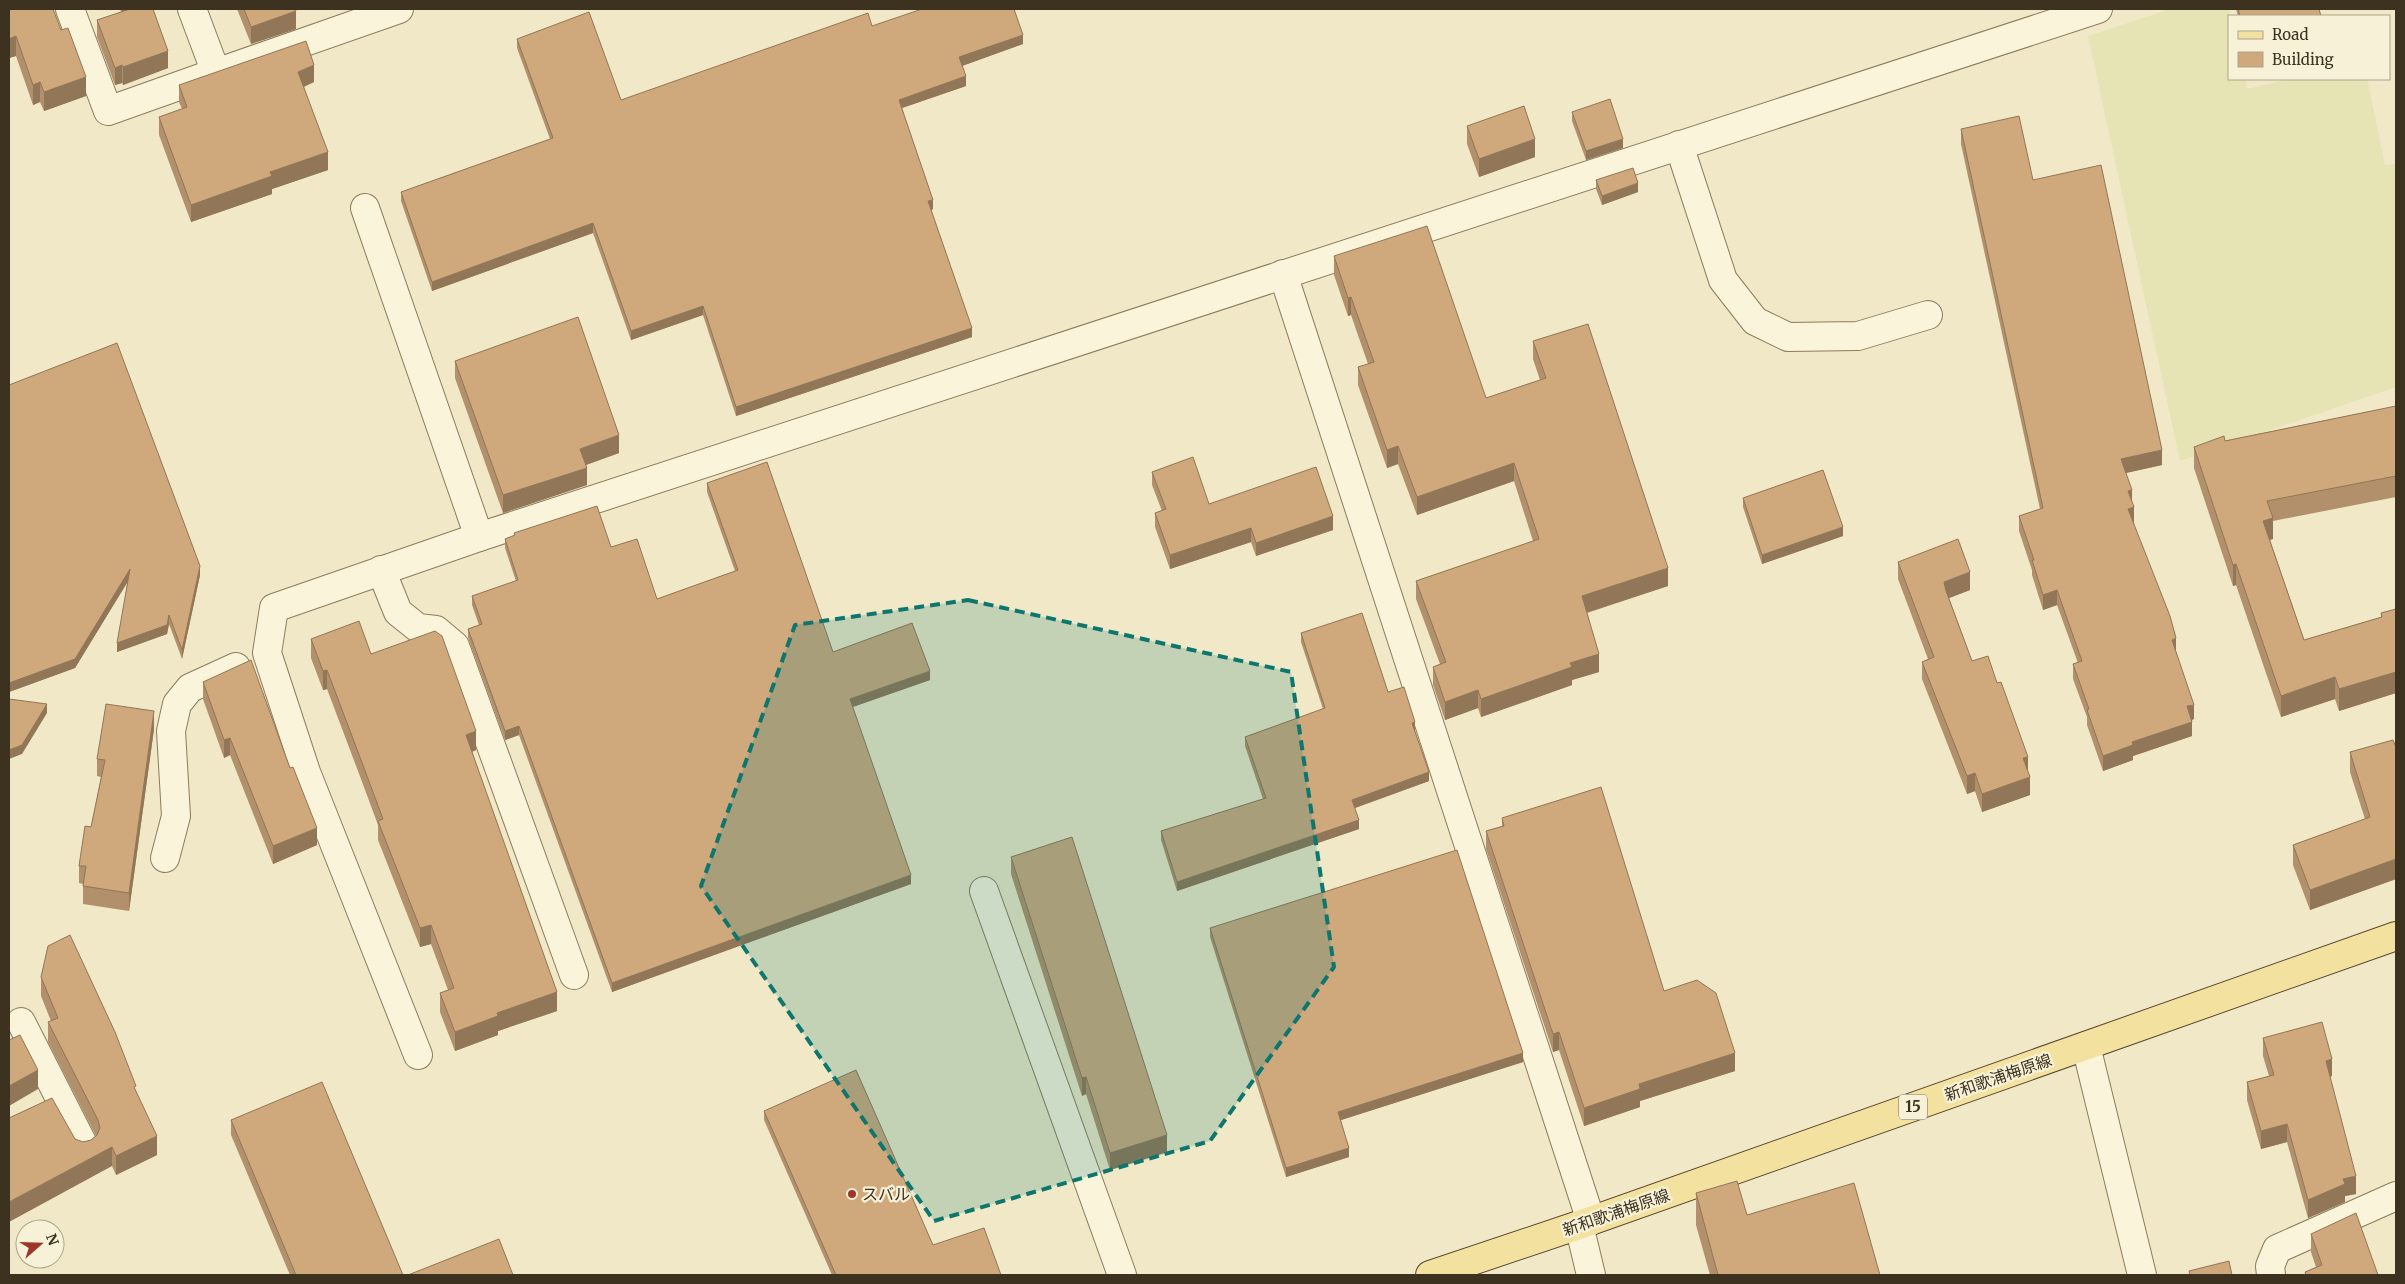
<svg xmlns="http://www.w3.org/2000/svg" width="2405" height="1284" font-family="Merriweather,'Noto Sans JP',serif">
<style>
.farmland{fill:#e6e3b4}
.lines{fill:none;stroke-linecap:round;stroke-linejoin:round}
.minor-casing{stroke:#8d7b5c;stroke-width:30}
.major-casing{stroke:#5b4830;stroke-width:30}
.minor{stroke:#faf4db;stroke-width:28}
.major{stroke:#f3e29f;stroke-width:28}
.wall{fill:#b2906b}
.shaded-wall{fill:#917657}
.building{fill:#cfa87c;stroke:#917657}
.marked{fill:#0f766e;fill-opacity:0.2;stroke:#0f766e;stroke-width:4;stroke-dasharray:10 6;stroke-linejoin:round}
.poi-dot{fill:#9e352a;stroke:#f7f1d7;stroke-width:2}
.labels{text-anchor:middle;stroke-width:4.5;stroke-linejoin:round;paint-order:stroke}
.shield{fill:#f7f1d7;stroke:#756b57;stroke-width:1}
.shield-label{font-size:15px;font-weight:bold;fill:#3d3120}
.street-label{font-size:16px;fill:#3d3120;stroke:#f7f1d7}
.poi-label{font-size:16px;fill:#3d3120;stroke:#f7f1d7;text-anchor:start}
</style>
<rect width="100%" height="100%" fill="#f0e8c7"/>
<!-- farmland -->
<polygon class="farmland" points="2171,9 2229,9 2231,16 2229,16 2229,79 2245,79 2247,89 2289,79 2367,79 2385,165 2396,164 2396,387 2180,461 2088,36"/>
<g class="lines">
<defs>
<g id="minor">
<polyline points="70,9 108,111 215,73"/>
<polyline points="192,9 216,73 399,9"/>
<polyline points="1679,145 1723,280 1755,321 1788,337 1858,336 1928,315"/>
<polyline points="365,208 479,537"/>
<polyline points="1283,274 1591,1221"/>
<polyline points="381,570 398,612 418,628 436,630 455,646 574,975"/>
<polyline points="165,858 176,816 171,731 177,704 190,688 236,667"/>
<polyline points="984,891 1122,1275"/>
<polyline points="21,1022 84,1146"/>
<polyline points="2086,1046 2142,1275"/>
<polyline points="418,1055 306,772 267,653 274,608 479,537 2098,9"/>
<polyline points="1579,1225 1591,1275"/>
<polyline points="2271,1275 2270,1266 2277,1249 2396,1196"/>
</g>
<polyline id="major" points="1430,1275 1579,1225 2396,936"/>
</defs>
<!-- minor casing -->
<use href="#minor" class="minor-casing"/>
<!-- major casing -->
<use href="#major" class="major-casing"/>
<!-- minor -->
<use href="#minor" class="minor"/>
<!-- major -->
<use href="#major" class="major"/>
</g>
<!-- wall -->
<g class="wall">
<polygon points="9,9 86,96 44,111 40,102 33,105 16,56 9,58"/>
<polygon points="120,9 153,9 168,68 123,85 122,83 115,85 97,37 97,20 121,12"/>
<polygon points="237,9 295,9 296,29 251,44"/>
<polygon points="2236,9 2319,9 2321,16 2238,16"/>
<polygon points="872,26 1023,44 962,66 966,86 902,108 933,209 931,210 972,337 736,416 703,315 631,340 593,233 432,291 401,201 401,192 550,139 517,48 517,39 621,100"/>
<polygon points="314,82 304,87 328,170 272,189 272,194 191,222 159,135 159,117 182,109 179,102 179,85"/>
<polygon points="1572,112 1623,148 1586,160 1572,121"/>
<polygon points="1467,126 1535,157 1479,177 1467,144"/>
<polygon points="1961,129 2033,180 2162,465 2126,473 2132,503 2133,522 2176,652 2194,719 2192,720 2192,736 2133,756 2133,760 2103,771 2087,725 2087,717 2073,679 2073,664 2078,663 2057,605 2043,610 2032,575 2032,570 2019,531 2019,516 2040,509 1961,144"/>
<polygon points="1596,180 1638,192 1602,205 1596,189"/>
<polygon points="1334,256 1486,398 1540,380 1533,359 1533,341 1668,586 1587,613 1599,672 1572,680 1572,685 1481,717 1478,708 1445,720 1433,685 1433,667 1440,664 1416,599 1416,581 1533,541 1514,481 1417,515 1398,464 1387,468 1358,385 1358,367 1368,364 1351,315 1348,316 1334,275"/>
<polygon points="455,361 619,453 586,465 587,485 503,513 455,378"/>
<polygon points="9,385 200,575 182,659 169,624 167,634 117,652 128,581 75,668 9,692"/>
<polygon points="2396,406 2396,497 2273,521 2273,539 2270,540 2304,640 2381,617 2381,613 2396,609 2396,693 2339,711 2335,699 2281,717 2236,585 2233,586 2194,468 2194,447"/>
<polygon points="1152,472 1209,504 1333,530 1256,556 1251,542 1170,569 1155,527 1155,513 1162,511 1152,485"/>
<polygon points="707,483 833,652 930,680 852,707 911,884 612,992 519,735 505,740 468,638 468,629 479,625 472,605 472,596 516,581 505,548 505,539 514,536 514,533 611,547 657,599 735,571 707,492"/>
<polygon points="1743,498 1843,536 1762,564 1743,507"/>
<polygon points="1898,562 1970,590 1949,598 1972,661 2028,772 2030,795 1982,812 1975,791 1967,794 1922,679 1922,662 1928,659 1898,579"/>
<polygon points="1301,633 1388,692 1415,731 1429,781 1355,808 1359,829 1177,891 1161,840 1161,831 1263,799 1245,746 1245,737 1323,709 1301,642"/>
<polygon points="311,639 371,654 476,750 472,752 557,1011 498,1031 498,1035 455,1051 440,1012 440,993 448,990 431,944 420,947 378,840 378,825 361,779 327,689 323,690 311,658"/>
<polygon points="203,682 290,768 317,845 273,864 230,755 224,758 203,699"/>
<polygon points="154,729 129,911 83,904 83,884 79,883 79,866 91,827 101,777 97,776 97,759"/>
<polygon points="2396,747 2396,879 2310,910 2293,865 2293,845 2365,819 2350,772 2350,752"/>
<polygon points="1502,818 1664,991 1735,1071 1640,1101 1640,1107 1584,1126 1559,1050 1553,1052 1486,849 1486,831 1502,826"/>
<polygon points="1011,857 1167,1152 1110,1170 1086,1094 1082,1096 1011,874"/>
<polygon points="1210,928 1523,1062 1341,1120 1349,1157 1286,1177 1210,937"/>
<polygon points="41,977 136,1092 157,1155 116,1175 112,1166 75,1139 83,1142 91,1140 96,1136 48,1042 48,1022 51,1021 41,996"/>
<polygon points="2263,1038 2332,1076 2330,1077 2356,1194 2345,1196 2345,1202 2308,1218 2287,1142 2261,1149 2247,1100 2247,1082 2269,1076 2263,1056"/>
<polygon points="764,1111 933,1245 1001,1275 832,1275 764,1120"/>
<polygon points="231,1120 403,1275 290,1275 231,1135"/>
<polygon points="1696,1193 1747,1215 1880,1275 1710,1275 1696,1225"/>
<polygon points="2311,1234 2378,1275 2305,1275 2305,1272 2316,1267 2311,1252"/>
</g>
<!-- shaded-wall -->
<g class="shaded-wall">
<polygon points="122,9 138,9 122,14"/>
<polygon points="296,11 296,29 251,44 251,27"/>
<polygon points="1023,35 1023,44 959,67 959,57"/>
<polygon points="16,36 16,56 9,58 9,39"/>
<polygon points="168,51 168,68 123,85 123,67"/>
<polygon points="122,65 122,83 115,85 115,68"/>
<polygon points="314,65 314,82 298,89 298,72"/>
<polygon points="966,76 966,86 899,109 899,100"/>
<polygon points="86,77 86,96 44,111 44,92"/>
<polygon points="40,82 40,102 33,105 33,85"/>
<polygon points="1535,139 1535,157 1479,177 1479,159"/>
<polygon points="1623,139 1623,148 1586,160 1586,151"/>
<polygon points="328,152 328,170 272,189 272,194 191,222 191,205 270,172"/>
<polygon points="1638,183 1638,192 1602,205 1602,196"/>
<polygon points="933,200 933,209 928,211 928,201"/>
<polygon points="593,223 593,233 432,291 432,282"/>
<polygon points="1351,297 1351,315 1348,316 1348,298"/>
<polygon points="703,306 703,315 631,340 631,331"/>
<polygon points="972,328 972,337 736,416 736,407"/>
<polygon points="619,435 619,453 580,467 580,449"/>
<polygon points="1398,446 1398,464 1387,468 1387,450"/>
<polygon points="2162,450 2162,465 2121,474 2121,459"/>
<polygon points="1514,463 1514,481 1417,515 1417,497"/>
<polygon points="587,468 587,485 503,513 503,495"/>
<polygon points="2132,490 2132,504 2128,491"/>
<polygon points="2134,507 2134,522 2128,524 2128,509"/>
<polygon points="1333,516 1333,530 1256,556 1256,543"/>
<polygon points="2273,518 2273,539 2263,542 2263,521"/>
<polygon points="1843,527 1843,536 1762,564 1762,555"/>
<polygon points="1251,528 1251,542 1170,569 1170,555"/>
<polygon points="2236,564 2236,585 2233,586 2233,565"/>
<polygon points="200,566 200,575 182,659 182,650"/>
<polygon points="1668,568 1668,586 1582,614 1582,596"/>
<polygon points="130,569 130,578 75,668 9,692 9,683"/>
<polygon points="1970,572 1970,590 1944,600 1944,582"/>
<polygon points="2057,590 2057,605 2043,610 2043,595"/>
<polygon points="169,615 169,624 167,634 117,652 117,643"/>
<polygon points="2176,638 2176,653 2172,640"/>
<polygon points="1599,654 1599,672 1572,680 1572,685 1481,717 1481,699 1570,663"/>
<polygon points="327,670 327,689 323,690 323,671"/>
<polygon points="930,671 930,680 850,708 850,699"/>
<polygon points="2396,672 2396,693 2339,711 2339,689"/>
<polygon points="2335,677 2335,699 2281,717 2281,696"/>
<polygon points="1478,690 1478,708 1445,720 1445,702"/>
<polygon points="47,704 47,713 22,754 9,759 9,750"/>
<polygon points="2194,705 2194,719 2187,721 2187,706"/>
<polygon points="154,711 154,729 129,911 129,893"/>
<polygon points="1415,722 1415,731 1412,732 1412,723"/>
<polygon points="2192,722 2192,736 2133,756 2133,760 2103,771 2103,756 2132,742"/>
<polygon points="519,726 519,735 505,740 505,731"/>
<polygon points="476,731 476,750 466,754 466,735"/>
<polygon points="230,738 230,755 224,758 224,740"/>
<polygon points="2028,757 2028,774 2023,758"/>
<polygon points="1429,772 1429,781 1352,809 1352,800"/>
<polygon points="1975,773 1975,791 1967,794 1967,776"/>
<polygon points="2030,777 2030,795 1982,812 1982,794"/>
<polygon points="1359,820 1359,829 1177,891 1177,882"/>
<polygon points="317,828 317,845 273,864 273,846"/>
<polygon points="2396,859 2396,879 2310,910 2310,890"/>
<polygon points="911,875 911,884 612,992 612,983"/>
<polygon points="431,925 431,944 420,947 420,928"/>
<polygon points="557,992 557,1011 498,1031 498,1035 455,1051 455,1032 497,1013"/>
<polygon points="1559,1032 1559,1050 1553,1052 1553,1034"/>
<polygon points="1523,1053 1523,1062 1338,1121 1338,1112"/>
<polygon points="1735,1053 1735,1071 1640,1101 1640,1107 1584,1126 1584,1108 1639,1084"/>
<polygon points="2332,1059 2332,1076 2326,1078 2326,1061"/>
<polygon points="38,1070 38,1089 9,1106 9,1086"/>
<polygon points="1086,1077 1086,1094 1082,1096 1082,1078"/>
<polygon points="2287,1124 2287,1142 2261,1149 2261,1131"/>
<polygon points="1167,1135 1167,1152 1110,1170 1110,1153"/>
<polygon points="157,1136 157,1155 116,1175 116,1156"/>
<polygon points="112,1147 112,1166 9,1222 9,1202"/>
<polygon points="1349,1148 1349,1157 1286,1177 1286,1168"/>
<polygon points="2356,1176 2356,1194 2345,1196 2345,1202 2308,1218 2308,1200 2343,1179"/>
</g>
<!-- building -->
<g class="building">
<polygon points="9,9 53,9 61,30 68,28 86,77 44,92 40,82 33,85 16,36 9,39"/>
<polygon points="130,9 153,9 168,51 123,67 122,65 115,68 97,20"/>
<polygon points="244,9 295,9 296,11 251,27"/>
<polygon points="922,9 1014,9 1023,35 959,57 966,76 899,100 933,200 928,201 972,328 736,407 703,306 631,331 593,223 432,282 401,192 553,138 517,39 589,12 621,100 868,13 872,26"/>
<polygon points="2238,9 2319,9 2321,16 2240,16"/>
<polygon points="306,41 314,65 298,72 328,152 270,172 272,176 191,205 159,117 187,107 179,85"/>
<polygon points="1610,99 1623,139 1586,151 1572,112"/>
<polygon points="1524,106 1535,139 1479,159 1467,126"/>
<polygon points="2019,116 2033,180 2101,165 2162,450 2121,459 2132,490 2128,491 2134,507 2128,509 2170,616 2176,638 2172,640 2194,705 2187,706 2192,722 2132,742 2133,745 2103,756 2087,710 2089,709 2073,664 2082,661 2057,590 2043,595 2032,560 2034,560 2019,516 2043,508 1961,129"/>
<polygon points="1633,168 1638,183 1602,196 1596,180"/>
<polygon points="1427,226 1486,398 1546,378 1533,341 1588,324 1668,568 1582,596 1599,654 1570,663 1572,667 1481,699 1478,690 1445,702 1433,667 1446,662 1416,581 1539,539 1514,463 1417,497 1398,446 1387,450 1358,367 1374,362 1351,297 1348,298 1334,256"/>
<polygon points="578,317 619,435 580,449 587,468 503,495 455,361"/>
<polygon points="117,343 200,566 182,650 169,615 167,625 117,643 130,569 75,659 9,683 9,385"/>
<polygon points="2396,406 2396,476 2267,501 2273,518 2263,521 2304,640 2382,617 2381,613 2396,609 2396,672 2339,689 2335,677 2281,696 2236,564 2233,565 2194,447 2224,436 2225,441"/>
<polygon points="1193,457 1209,504 1316,467 1333,516 1256,543 1251,528 1170,555 1155,513 1166,509 1152,472"/>
<polygon points="767,462 833,652 912,623 930,671 850,699 911,875 612,983 519,726 505,731 468,629 482,624 472,596 518,580 505,539 515,535 514,533 597,506 611,547 637,539 657,599 738,570 707,483"/>
<polygon points="1823,470 1843,527 1762,555 1743,498"/>
<polygon points="1958,539 1970,572 1944,582 1946,591 1972,661 1988,656 1997,683 2001,682 2028,757 2023,758 2030,777 1982,794 1975,773 1967,776 1922,662 1934,657 1898,562"/>
<polygon points="1362,613 1388,692 1404,687 1415,722 1412,723 1429,772 1352,800 1359,820 1177,882 1161,831 1266,798 1245,737 1325,708 1301,633"/>
<polygon points="359,621 371,654 435,631 442,636 476,731 466,735 557,992 497,1013 498,1016 455,1032 440,993 454,988 431,925 420,928 378,821 383,819 361,760 327,670 323,671 311,639"/>
<polygon points="251,660 290,768 293,767 317,828 273,846 230,738 224,740 203,682"/>
<polygon points="9,699 47,704 22,745 9,750"/>
<polygon points="106,704 154,711 129,893 83,886 86,866 79,866 85,826 91,827 105,760 97,759"/>
<polygon points="2393,740 2396,747 2396,859 2310,890 2293,845 2370,817 2350,752"/>
<polygon points="1601,787 1664,991 1697,980 1716,993 1735,1053 1639,1084 1640,1089 1584,1108 1559,1032 1553,1034 1486,831 1504,826 1502,818"/>
<polygon points="1072,837 1167,1135 1110,1153 1086,1077 1082,1078 1011,857"/>
<polygon points="1457,850 1523,1053 1338,1112 1349,1148 1286,1168 1210,928"/>
<polygon points="70,935 115,1032 136,1086 134,1087 157,1136 116,1156 112,1147 9,1202 9,1118 52,1098 75,1139 83,1142 91,1140 97,1135 100,1128 98,1120 48,1022 58,1018 41,977 48,946"/>
<polygon points="2322,1022 2332,1059 2326,1061 2356,1176 2343,1179 2345,1184 2308,1200 2287,1124 2261,1131 2247,1082 2274,1075 2263,1038"/>
<polygon points="20,1035 38,1070 9,1086 9,1040"/>
<polygon points="856,1070 933,1245 984,1228 1001,1275 836,1275 764,1111"/>
<polygon points="322,1082 403,1275 296,1275 231,1120"/>
<polygon points="1737,1181 1747,1215 1854,1183 1880,1275 1718,1275 1696,1193"/>
<polygon points="2356,1213 2378,1275 2306,1275 2305,1272 2322,1265 2311,1234"/>
<polygon points="499,1239 513,1275 408,1275"/>
<polygon points="2229,1261 2232,1275 2190,1275 2189,1271"/>
</g>
<!-- marked area -->
<path class="marked" d="M968,600L1291,672L1334,967L1210,1141L934,1221L701,886L795,625Z"/>
<!-- markers -->
<circle class="poi-dot" cx="852" cy="1194" r="5"/>
<g class="labels">
<!-- shield labels -->
<rect class="shield" x="1899" y="1094.5" width="28" height="25" rx="4"/>
<g class="shield-label">
<text x="1913" y="1112">15</text>
</g>
<!-- street labels -->
<g class="street-label">
<text transform="translate(1998 1077) rotate(-19)" y="6">新和歌浦梅原線</text>
<text transform="translate(1616 1212) rotate(-19)" y="6">新和歌浦梅原線</text>
</g>
<!-- poi labels -->
<g class="poi-label">
<text x="862" y="1200">スバル</text>
</g>
</g>
<!-- border -->
<rect width="2405" height="1284" fill="none" stroke="#3d3120" stroke-width="20"/>
<!-- legend -->
<rect x="2228" y="15" width="162" height="65" fill="#f7f1d7" stroke="#ada48e"/>
<rect x="2238" y="31" width="25" height="8" fill="#f3e29f" stroke="#ada48e"/>
<text x="2272" y="40" font-size="15" fill="#3d3120">Road</text>
<rect x="2238" y="52" width="25" height="15" fill="#cfa87c" stroke="#ada48e"/>
<text x="2272" y="65" font-size="15" fill="#3d3120">Building</text>
<!-- north arrow -->
<g transform="translate(40 1244) rotate(70)"><circle r="24" fill="#f7f1d7" stroke="#ada48e"/>
<path d="M0-4L9 19L0 12L-9 19Z" fill="#9e352a"/>
<text y="-8" font-size="14" font-weight="bold" text-anchor="middle" fill="#3d3120">N</text>
</g>
</svg>
